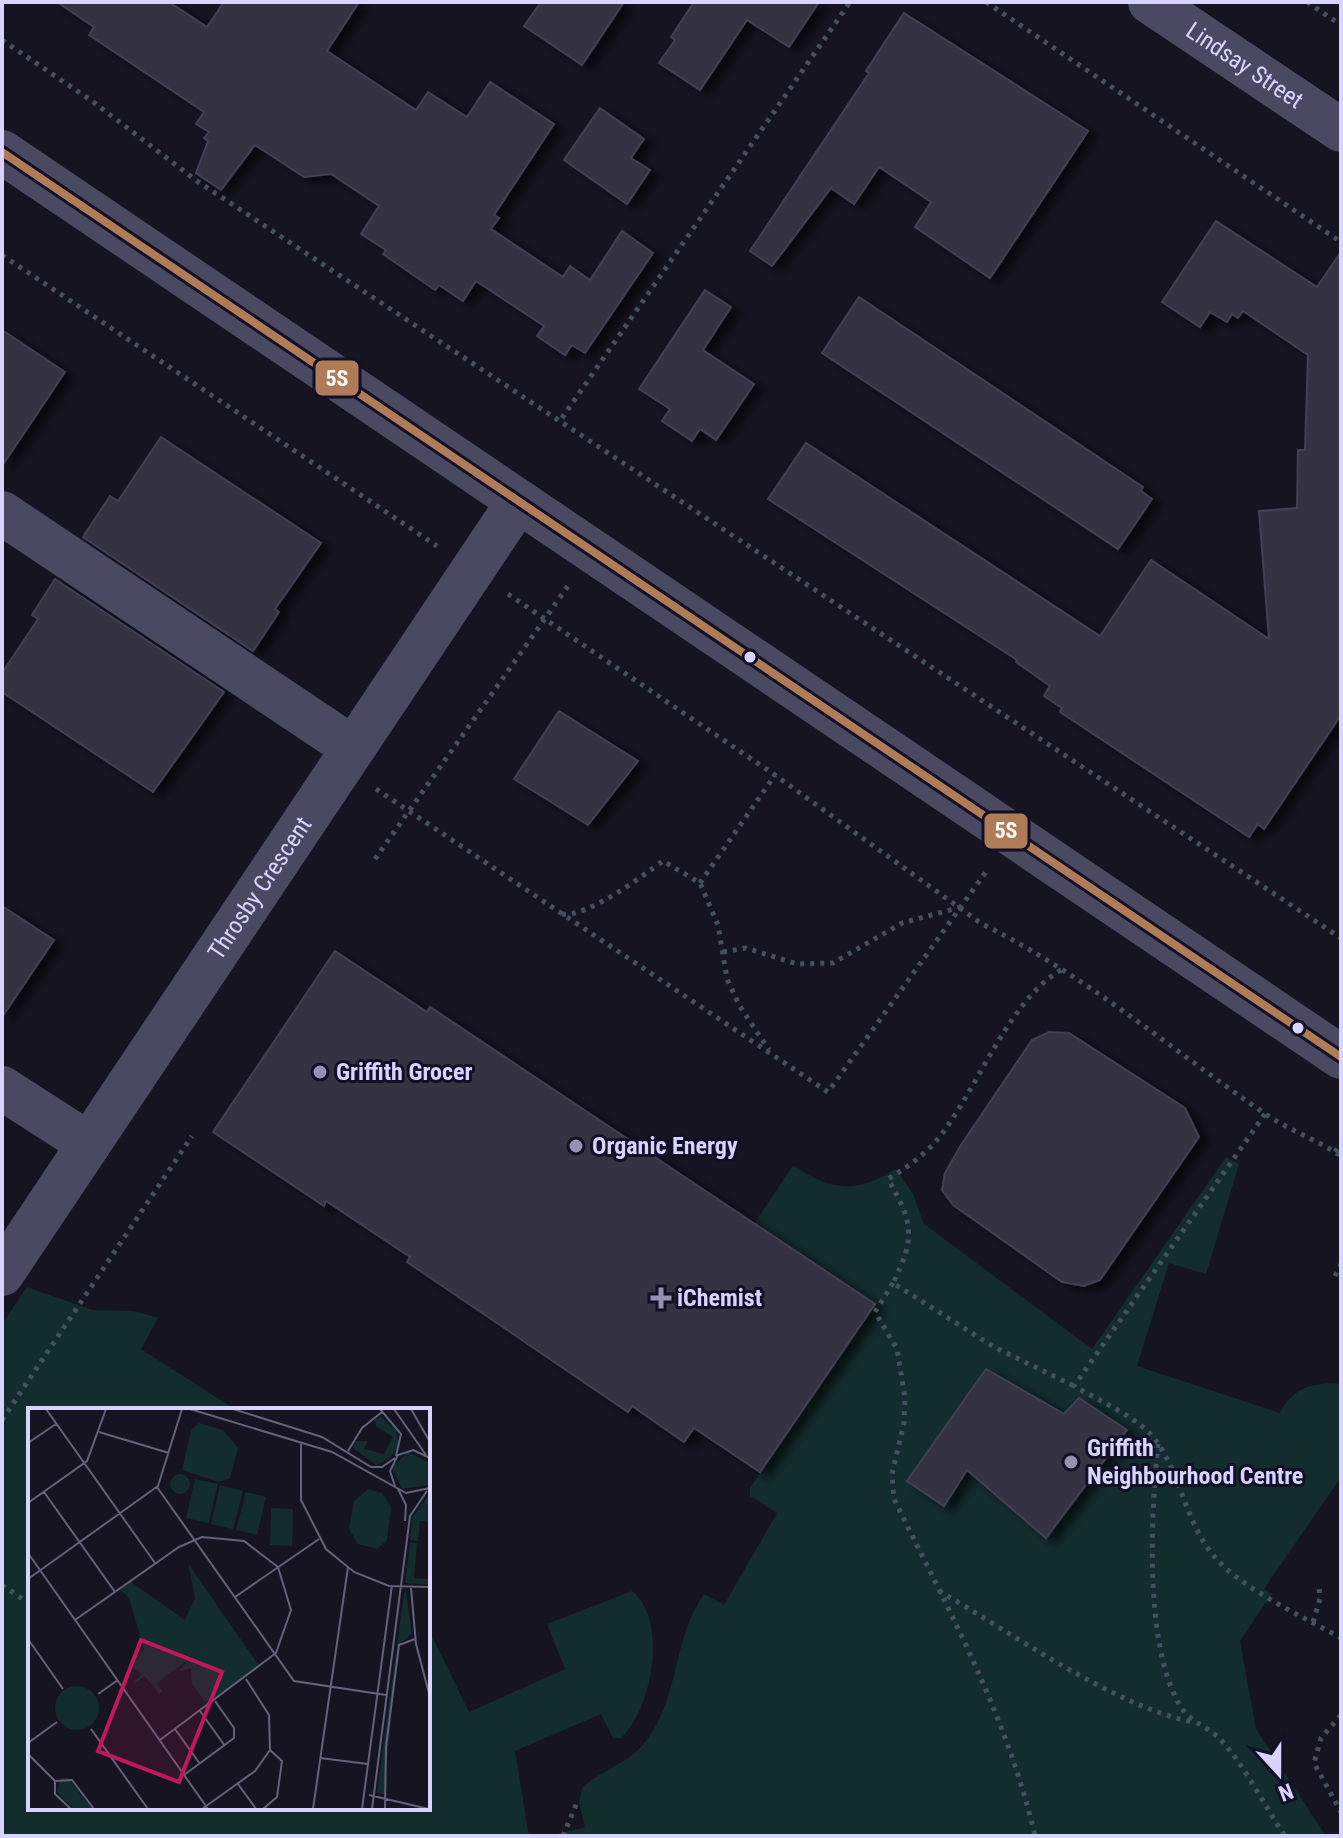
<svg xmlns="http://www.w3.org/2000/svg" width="1343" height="1838" font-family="'Roboto Condensed',sans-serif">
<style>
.green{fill:#132c2d}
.building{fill:#343243;stroke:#433f54;stroke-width:2;filter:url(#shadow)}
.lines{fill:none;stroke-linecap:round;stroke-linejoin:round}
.path{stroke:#44505f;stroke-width:5;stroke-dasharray:4 6;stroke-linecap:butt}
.minor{stroke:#4a4962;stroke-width:44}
.tertiary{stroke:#4a4962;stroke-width:44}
.bus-1-casing{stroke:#130f26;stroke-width:14}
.bus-1{stroke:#b07c57;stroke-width:8}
.bus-dot{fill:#d9d4ff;stroke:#130f26;stroke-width:3}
.poi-dot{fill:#9591b1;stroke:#130f26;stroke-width:3}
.labels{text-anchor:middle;stroke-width:6;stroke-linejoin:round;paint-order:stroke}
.street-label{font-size:24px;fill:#d9d4ff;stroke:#130f26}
.poi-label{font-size:24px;font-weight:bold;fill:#d9d4ff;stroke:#130f26;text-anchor:start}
.inset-road{fill:none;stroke:#64617a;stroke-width:2}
.view{fill:#c2185b;fill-opacity:0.15;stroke:#c2185b;stroke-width:4}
.inset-edge{fill:none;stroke:#d9d4ff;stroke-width:4}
.line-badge{stroke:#130f26;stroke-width:3}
.badge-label{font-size:22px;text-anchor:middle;font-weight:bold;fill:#fff}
</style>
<defs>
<filter id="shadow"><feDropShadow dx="9" dy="5" stdDeviation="4" flood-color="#0009"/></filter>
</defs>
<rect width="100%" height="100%" fill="#161421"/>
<!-- green -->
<g class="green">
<path d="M1226,1157L1239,1164L1206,1274L1169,1263L1137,1366L1280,1413C1293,1387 1314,1382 1341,1384V1477L1264,1589L1272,1594L1240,1641L1256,1729L1326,1836H548L585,1827L579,1802L582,1788C602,1769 629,1764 646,1741C680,1697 672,1639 704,1594L724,1605L777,1513L750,1496V1488L874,1304L754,1224L793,1165C830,1191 856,1194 896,1169L913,1194L924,1224L1092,1349Z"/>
<path d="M27,1287L93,1310L134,1311L158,1318L141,1349L236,1410H30V1808H428V1628L469,1712L565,1669L547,1624L632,1591C669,1621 652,1709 621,1738H613L601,1714L515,1751L529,1836H2V1324Z"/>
</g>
<!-- building -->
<g class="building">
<polygon points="57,2 169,2 207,27 224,2 359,2 327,51 416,110 428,92 467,117 490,82 554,124 494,215 499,218 491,229 563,277 570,266 590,280 622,231 653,253 585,353 572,345 565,355 537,336 544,326 476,281 463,301 439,285 435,290 383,254 386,250 361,234 379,206 331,174 304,177 255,145 221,190 196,173 208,141 204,138 209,132 196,124 204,112 89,35 94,27"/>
<polygon points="541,2 624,2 582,65 524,26"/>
<polygon points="694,2 819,2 789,47 747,20 700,90 659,63 675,40 671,37"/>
<polygon points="904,13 1088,131 990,278 915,227 931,202 879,167 854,204 831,188 772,266 750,251 869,73 866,71"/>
<polygon points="600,108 644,139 631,158 650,170 627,204 564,160"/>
<polygon points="1216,221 1317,287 1341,252 1341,715 1264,829 1258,824 1249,837 1060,712 1062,708 1044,696 1050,686 1016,662 1017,660 768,499 806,443 1100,636 1151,560 1269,639 1259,511 1297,508 1298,450 1305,450 1308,355 1243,311 1238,318 1232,314 1227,322 1210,312 1200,327 1162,302"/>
<polygon points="705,290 731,307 703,350 754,384 716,440 700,429 692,441 662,421 670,409 639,389"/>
<polygon points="859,297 1143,487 1141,491 1152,499 1118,549 822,353"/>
<polygon points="2,330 65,372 2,466"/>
<polygon points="161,437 321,543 275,609 279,612 253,651 83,537 110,496 118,501"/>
<polygon points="55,579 224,692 153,792 2,692 2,673 38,619 32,615"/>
<polygon points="559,711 638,761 588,825 514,779"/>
<polygon points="2,906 54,940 2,1017"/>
<polygon points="335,951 427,1012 430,1007 875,1304 760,1472 694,1428 684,1442 632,1406 628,1412 407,1262 410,1257 326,1201 324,1206 213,1132"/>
<polygon points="1049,1032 1069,1033 1185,1108 1199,1137 1100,1280 1084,1286 1062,1282 953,1205 942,1190 945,1173 961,1145 1032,1040"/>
<polygon points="986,1369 1064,1414 1079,1398 1127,1430 1046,1538 967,1470 944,1506 907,1481"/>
</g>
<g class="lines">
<!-- path -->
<g class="path">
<polyline points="986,2 1341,242"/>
<polyline points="1307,2 1341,25"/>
<polyline points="2,40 92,101 197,181 1341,938"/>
<polyline points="2,255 437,546"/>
<polyline points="562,418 850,2"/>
<path d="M508,594L775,775L982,924C1082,973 1170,1048 1261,1111C1286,1129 1316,1139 1341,1156"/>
<polyline points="376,789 828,1092 988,869"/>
<polyline points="375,859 568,586"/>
<polyline points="700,883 775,775"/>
<path d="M562,914C588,917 641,877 663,861L700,883L718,925L727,979L739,1005L769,1050"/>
<polyline points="723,952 746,948 797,964 833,963 902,923 961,907"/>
<path d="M1061,970C1008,1000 976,1093 937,1140C923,1156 906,1168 888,1179C913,1223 916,1237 893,1283L994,1347L1074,1386"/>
<path d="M1265,1114L1074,1386C1101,1402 1143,1419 1159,1445C1182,1480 1186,1522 1213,1555C1241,1589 1302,1616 1341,1638"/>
<polyline points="1335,1152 1341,1143"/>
<polyline points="1335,1276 1341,1264"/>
<path d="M893,1283L875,1312L897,1349L905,1398L904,1423L892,1474L894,1499C948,1609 1007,1715 1035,1836"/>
<polyline points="2,1420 192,1136"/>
<path d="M1158,1444C1151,1514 1144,1642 1179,1704C1189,1722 1207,1726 1220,1739C1244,1764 1265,1807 1285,1836"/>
<polyline points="2,1585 30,1604"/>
<path d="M939,1591C1012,1633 1112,1705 1192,1722"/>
<polyline points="1313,1622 1320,1599 1319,1586"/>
<polyline points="1341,1715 1321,1738 1314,1763 1341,1812"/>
<polyline points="563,1836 578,1800"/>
</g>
<!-- minor -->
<g class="minor">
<path id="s1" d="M1150,2L1341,130"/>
<polyline points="2,513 353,748"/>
<polyline points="2,1088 89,1144"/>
<path id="s2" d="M2,1274L518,502"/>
</g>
<!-- tertiary -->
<polyline class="tertiary" points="2,152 1341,1057"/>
<defs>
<polyline id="bus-1" points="2,152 1341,1057"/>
</defs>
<!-- bus-1 casing -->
<use href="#bus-1" class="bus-1-casing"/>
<!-- bus-1 -->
<use href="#bus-1" class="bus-1"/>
</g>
<!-- markers -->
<g class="bus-dot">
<circle cx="750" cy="657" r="7"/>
<circle cx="1298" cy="1028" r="7"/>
</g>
<g class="poi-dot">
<circle cx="320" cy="1072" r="8"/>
<circle cx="576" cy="1146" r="8"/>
<path d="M657 1286h8v8h8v8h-8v8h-8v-8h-8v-8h8z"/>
<circle cx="1071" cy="1462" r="8"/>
</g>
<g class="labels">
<!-- street labels -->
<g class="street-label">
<text dy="8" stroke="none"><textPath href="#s1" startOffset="114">Lindsay Street</textPath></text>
<text dy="8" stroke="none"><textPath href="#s2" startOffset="464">Throsby Crescent</textPath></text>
</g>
<!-- poi labels -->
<g class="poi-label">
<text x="336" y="1080">Griffith Grocer</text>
<text x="592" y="1154">Organic Energy</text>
<text x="677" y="1306">iChemist</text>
<text x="1087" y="1456">Griffith<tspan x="1087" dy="28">Neighbourhood Centre</tspan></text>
</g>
</g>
<!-- overview -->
<g transform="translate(28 1408)">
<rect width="402" height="402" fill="#161421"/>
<path d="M353,9L368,22L371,38L361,51L348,57L325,40L328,33H340L336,41L356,46L365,29L348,18L347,11ZM171,15L195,22L210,40L202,70L191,74L154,62L163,22ZM380,44L402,55V77L374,81L364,60ZM142 76a10 10 0 1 1 20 0a10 10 0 1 1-20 0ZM167,71L190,76L181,115L158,110ZM192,77L215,83L205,121L183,116ZM340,81L354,85L363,99L359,132L349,141L330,136L321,121L326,93ZM218,84L238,89L229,127L208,122ZM402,86V114L392,113L390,133L382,132L384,109ZM243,100L265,101L264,138L242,137ZM382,135H389L386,170L402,171V177L377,175ZM161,157L232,259L179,296L164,276L163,260L150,264L161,251L129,275L134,283L131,286L117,268L104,276L114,266L101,258L116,241L101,190L92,182L103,174L157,212L167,190ZM378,183L384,226L369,238L356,387L349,384L376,185ZM27 300a22 22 0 1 1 44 0a22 22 0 1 1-44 0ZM33,370H40L64,401H46L29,384Z" fill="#132c2d"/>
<path class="inset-road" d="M18,1L127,155M162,1L304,44L378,85L402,80M205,1L294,29L343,59H354L367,50M352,1L373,26L368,48M366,1L398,47M383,1L402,34M71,24L141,45M0,35L28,16M273,36V92L298,141L326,164L361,178L402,179M320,43L334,20L354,4M367,78L362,63L370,47L385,42L402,50M129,79L266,273L358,287M370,81L378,97L377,113M16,84L87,184M0,95L59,53L78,1M0,145L180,401M0,171L130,78L154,1M383,180L388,236L402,289M207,189L291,131M47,212L151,139L174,129L216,133L250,159L263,202L248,245L132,332M0,231L35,281M70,286L90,272M172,303L197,338M63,321L120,401M147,321L172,356M0,335L29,314M0,346L27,373L44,372L66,401M292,350L340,356M156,367L206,330V320L187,293M27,373V386L43,401M210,376L228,401M341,387L401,401M174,401L227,363L242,342L241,307L218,271M235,401L249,389L254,353L242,342M285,401L320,159M334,401L364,177M344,401L382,108L399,83M357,401L358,339L371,237L387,231"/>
<path class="view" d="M113,232L194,264L151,374L70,343Z"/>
<rect width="402" height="402" class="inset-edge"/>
</g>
<g class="line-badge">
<rect x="314" y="359" width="46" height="38" rx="8" fill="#b07c57"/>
<rect x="983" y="812" width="46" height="38" rx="8" fill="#b07c57"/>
</g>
<g class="badge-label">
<text x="337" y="386">5S</text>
<text x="1006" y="838">5S</text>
</g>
<!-- border -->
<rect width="1343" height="1838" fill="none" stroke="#d9d4ff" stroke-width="8"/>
<!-- north arrow -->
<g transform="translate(1279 1774) rotate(159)" stroke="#130f26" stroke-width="6" paint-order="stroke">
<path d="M0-6L14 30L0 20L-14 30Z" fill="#d9d4ff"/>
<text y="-12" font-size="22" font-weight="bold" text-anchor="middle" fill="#d9d4ff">N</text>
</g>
</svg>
